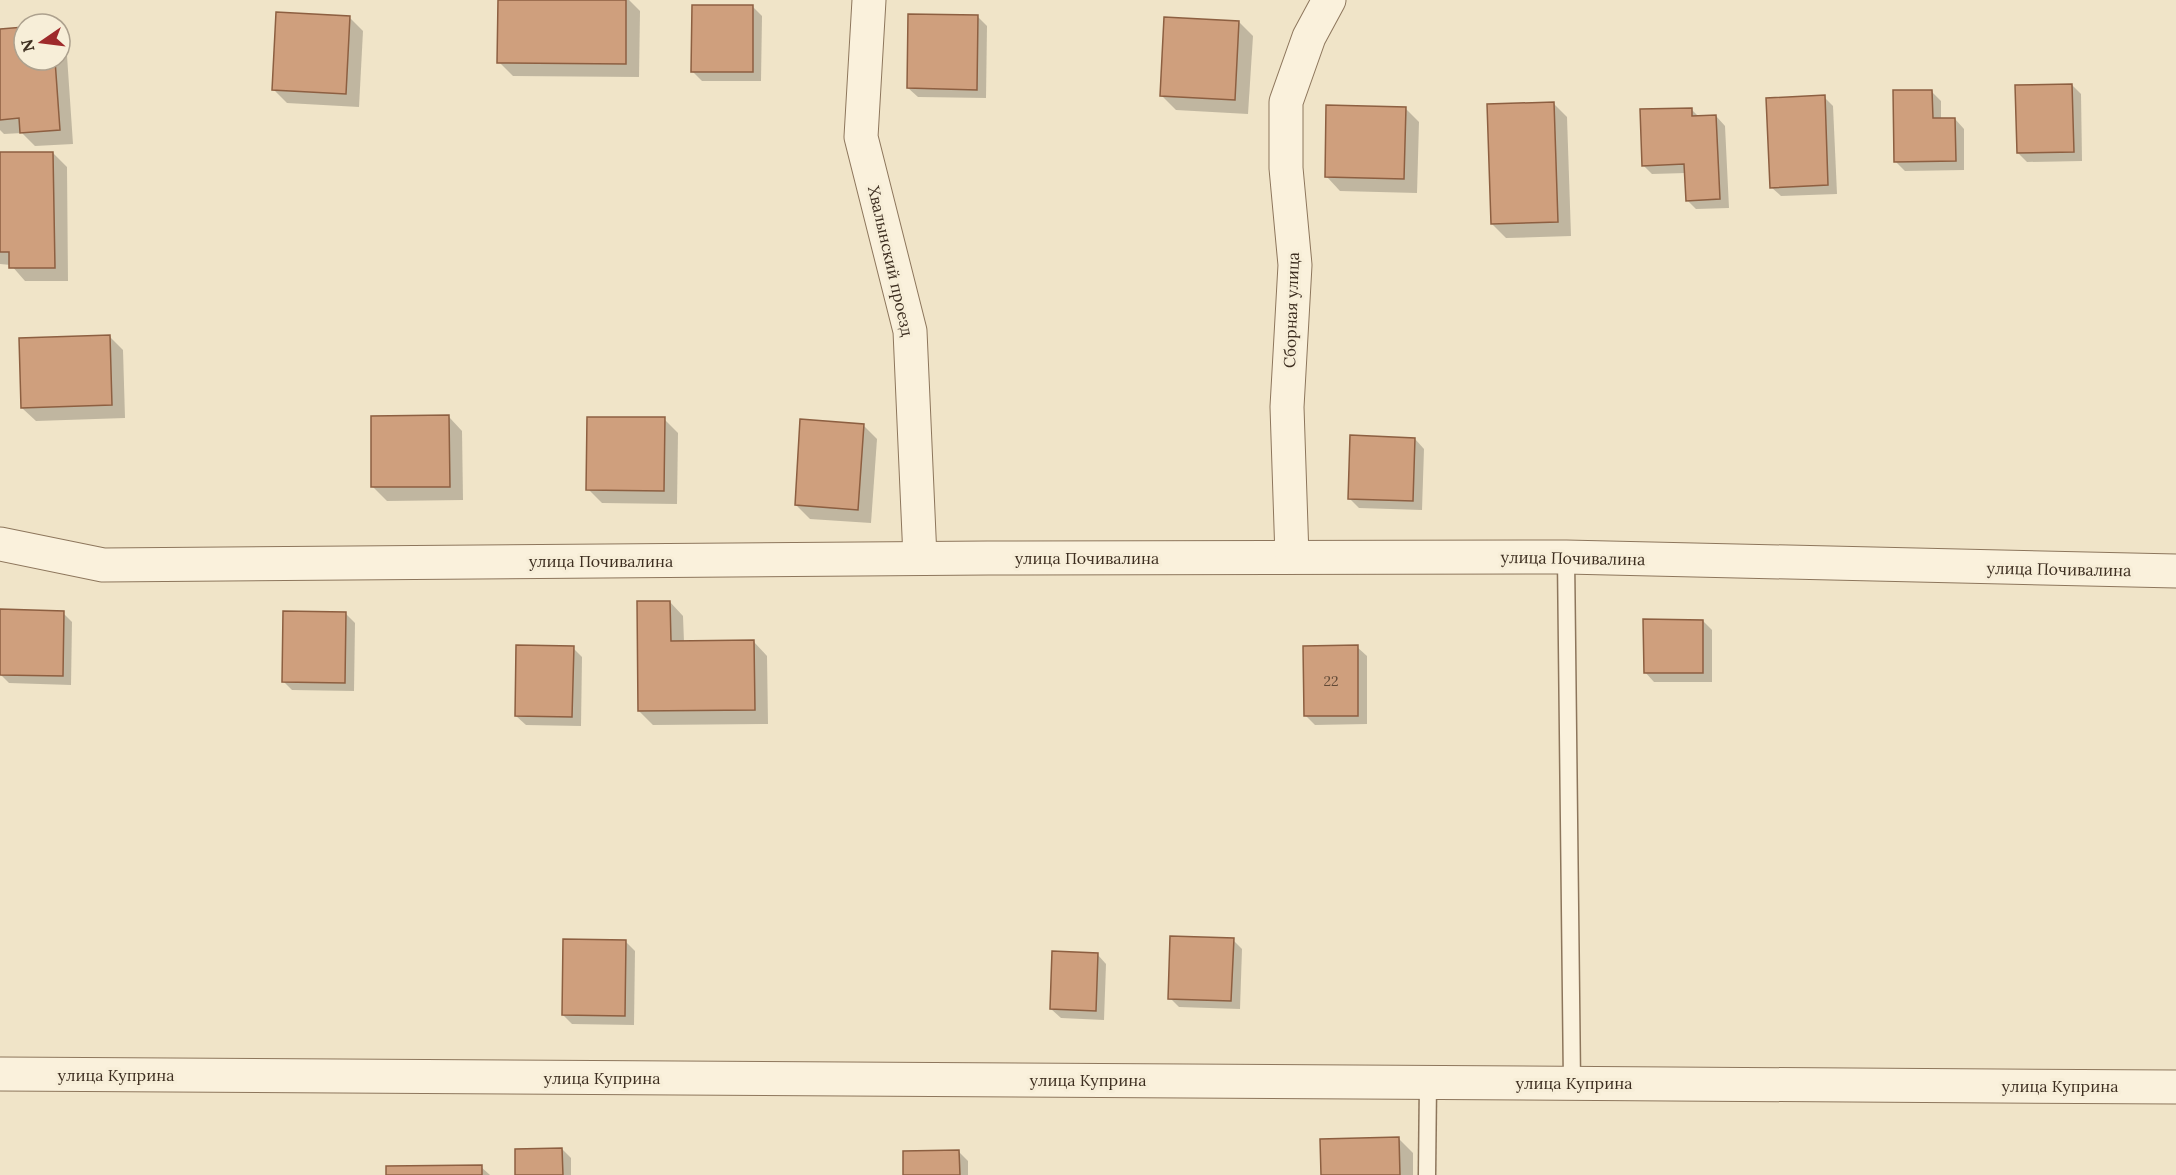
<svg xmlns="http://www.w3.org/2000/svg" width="2176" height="1175" font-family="Lora,serif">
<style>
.shadow{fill:#0003}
.building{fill:#cf9f7d;stroke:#8d5f41;stroke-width:1.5}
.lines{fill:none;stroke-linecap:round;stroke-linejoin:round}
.lane-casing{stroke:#8d765c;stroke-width:19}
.street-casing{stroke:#8d765c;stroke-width:35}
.lane{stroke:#faf1dc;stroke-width:16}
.street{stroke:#faf1dc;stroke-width:33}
.labels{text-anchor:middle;stroke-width:6;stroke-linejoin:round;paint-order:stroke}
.number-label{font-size:14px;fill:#624a37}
.street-label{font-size:16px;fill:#3d2e20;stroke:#f7eed8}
</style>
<rect width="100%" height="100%" fill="#f0e4c8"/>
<!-- shadow -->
<g class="shadow">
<polygon points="499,0 629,0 640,11 639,77 513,76 499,62"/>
<polygon points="753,7 762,16 761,81 702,81 692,71"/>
<polygon points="349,17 363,31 359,107 287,103 273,89"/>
<polygon points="978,17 987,26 986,98 918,97 908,88"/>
<polygon points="1239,22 1253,36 1248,114 1176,110 1162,96"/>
<polygon points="24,29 24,60 60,60 60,35 66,41 73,144 35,146 22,133 4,134 0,130 0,31"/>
<polygon points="2072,85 2081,94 2082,161 2027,162 2018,153"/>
<polygon points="1931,91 1941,101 1941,119 1955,119 1964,129 1964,170 1905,171 1895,161"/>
<polygon points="1824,97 1833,106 1837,194 1781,196 1771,187"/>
<polygon points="1553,103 1567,117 1571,236 1506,238 1492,224"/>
<polygon points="1405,108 1419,122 1417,193 1340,191 1327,177"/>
<polygon points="1691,109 1699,117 1716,116 1725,126 1729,208 1696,209 1687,200 1686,173 1652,174 1643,165"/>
<polygon points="53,153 67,167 68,281 25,281 11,265 0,264 0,154"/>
<polygon points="109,336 123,350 125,418 36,421 22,408"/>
<polygon points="449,417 462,431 463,500 387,501 373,487"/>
<polygon points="664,419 678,433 677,504 602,503 588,489"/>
<polygon points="863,425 877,439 871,523 810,519 796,505"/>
<polygon points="1415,439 1424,449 1422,510 1359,508 1349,498"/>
<polygon points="670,602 683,616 684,642 754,642 767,656 768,724 653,725 639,711"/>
<polygon points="63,613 72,622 71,685 9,683 0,674 0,659"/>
<polygon points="346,614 355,623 354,691 292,690 283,681"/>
<polygon points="1703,621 1712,630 1712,682 1654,682 1645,672"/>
<polygon points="1357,647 1367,656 1367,724 1315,725 1305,715"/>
<polygon points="573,648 582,657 581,726 526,725 516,716"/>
<polygon points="1233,940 1242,949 1240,1009 1179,1007 1170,998"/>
<polygon points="626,942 635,951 634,1025 572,1024 563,1015"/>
<polygon points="1097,954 1106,964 1104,1020 1061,1018 1051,1009"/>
<polygon points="1399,1139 1413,1153 1413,1175 1322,1175"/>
<polygon points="562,1149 571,1158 571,1175 517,1175"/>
<polygon points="959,1152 968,1161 968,1175 904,1175"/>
<polygon points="481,1167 490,1175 388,1175"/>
</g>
<!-- building -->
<g class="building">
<polygon points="498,0 626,0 626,64 497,63"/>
<polygon points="692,5 753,5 753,72 691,72"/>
<polygon points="276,12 350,16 346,94 272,90"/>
<polygon points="908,14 978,15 977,90 907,88"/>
<polygon points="1164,17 1239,21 1235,100 1160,96"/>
<polygon points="24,27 24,60 55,60 60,130 20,133 19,118 0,120 0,29"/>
<polygon points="2072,84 2074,152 2017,153 2015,85"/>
<polygon points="1893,90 1932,90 1933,118 1955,118 1956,161 1894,162"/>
<polygon points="1825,95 1828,185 1770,188 1766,98"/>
<polygon points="1554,102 1558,222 1491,224 1487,104"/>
<polygon points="1326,105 1406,107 1404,179 1325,177"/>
<polygon points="1692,108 1692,116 1716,115 1720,199 1686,201 1684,164 1642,166 1640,109"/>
<polygon points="0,152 53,152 55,268 9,268 9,252 0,252"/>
<polygon points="110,335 112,405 21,408 19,338"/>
<polygon points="449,415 450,487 371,487 371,416"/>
<polygon points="587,417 665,417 664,491 586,490"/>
<polygon points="800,419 864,424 858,510 795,505"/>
<polygon points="1350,435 1415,438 1413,501 1348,499"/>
<polygon points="637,601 670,601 671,641 754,640 755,710 638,711"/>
<polygon points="0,609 64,611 63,676 0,675"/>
<polygon points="283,611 346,612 345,683 282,682"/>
<polygon points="1643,619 1703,620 1703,673 1644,673"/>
<polygon points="516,645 574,646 572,717 515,716"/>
<polygon points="1358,645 1358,716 1304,716 1303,646"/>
<polygon points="1170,936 1234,938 1231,1001 1168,999"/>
<polygon points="563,939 626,940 625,1016 562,1015"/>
<polygon points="1052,951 1098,953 1096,1011 1050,1009"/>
<polygon points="1399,1137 1400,1175 1321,1175 1320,1139"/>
<polygon points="562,1148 563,1175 515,1175 515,1149"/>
<polygon points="959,1150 960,1175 903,1175 903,1151"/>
<polygon points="482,1165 482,1175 386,1175 386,1166"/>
</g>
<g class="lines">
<defs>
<g id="lane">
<polyline points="1566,557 1572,1083"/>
<polyline points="1427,1175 1428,1082"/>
</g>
<g id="street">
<polyline points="869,0 861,137 910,331 920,558"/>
<polyline points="0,544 103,565 988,558 1566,557 2176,571"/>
<polyline points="1292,557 1287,407 1295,265 1286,168 1286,102 1309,37 1329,0"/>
<polyline points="0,1074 2176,1087"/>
</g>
</defs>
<!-- lane casing -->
<use href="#lane" class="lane-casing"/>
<!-- street casing -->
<use href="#street" class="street-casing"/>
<!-- lane -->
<use href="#lane" class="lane"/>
<!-- street -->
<use href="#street" class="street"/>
</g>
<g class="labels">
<!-- number labels -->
<g class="number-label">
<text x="1331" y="686">22</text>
</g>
<!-- street labels -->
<g class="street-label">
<text transform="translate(891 261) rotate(77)" y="6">Хвалынский проезд</text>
<text transform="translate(1291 310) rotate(-88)" y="6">Сборная улица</text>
<text x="1087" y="564">улица Почивалина</text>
<text transform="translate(1573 558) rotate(1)" y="6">улица Почивалина</text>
<text x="601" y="567">улица Почивалина</text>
<text transform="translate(2059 569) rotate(1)" y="6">улица Почивалина</text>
<text x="116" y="1081">улица Куприна</text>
<text x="602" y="1084">улица Куприна</text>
<text x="1088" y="1086">улица Куприна</text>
<text x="1574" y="1089">улица Куприна</text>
<text x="2060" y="1092">улица Куприна</text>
</g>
</g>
<!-- north arrow -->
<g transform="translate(42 42) rotate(256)"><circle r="28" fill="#f7eed8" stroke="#ada18e" stroke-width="1.5"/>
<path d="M0-4.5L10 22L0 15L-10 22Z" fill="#9e2a2b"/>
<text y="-9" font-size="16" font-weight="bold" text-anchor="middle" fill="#3d2e20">N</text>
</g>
</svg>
